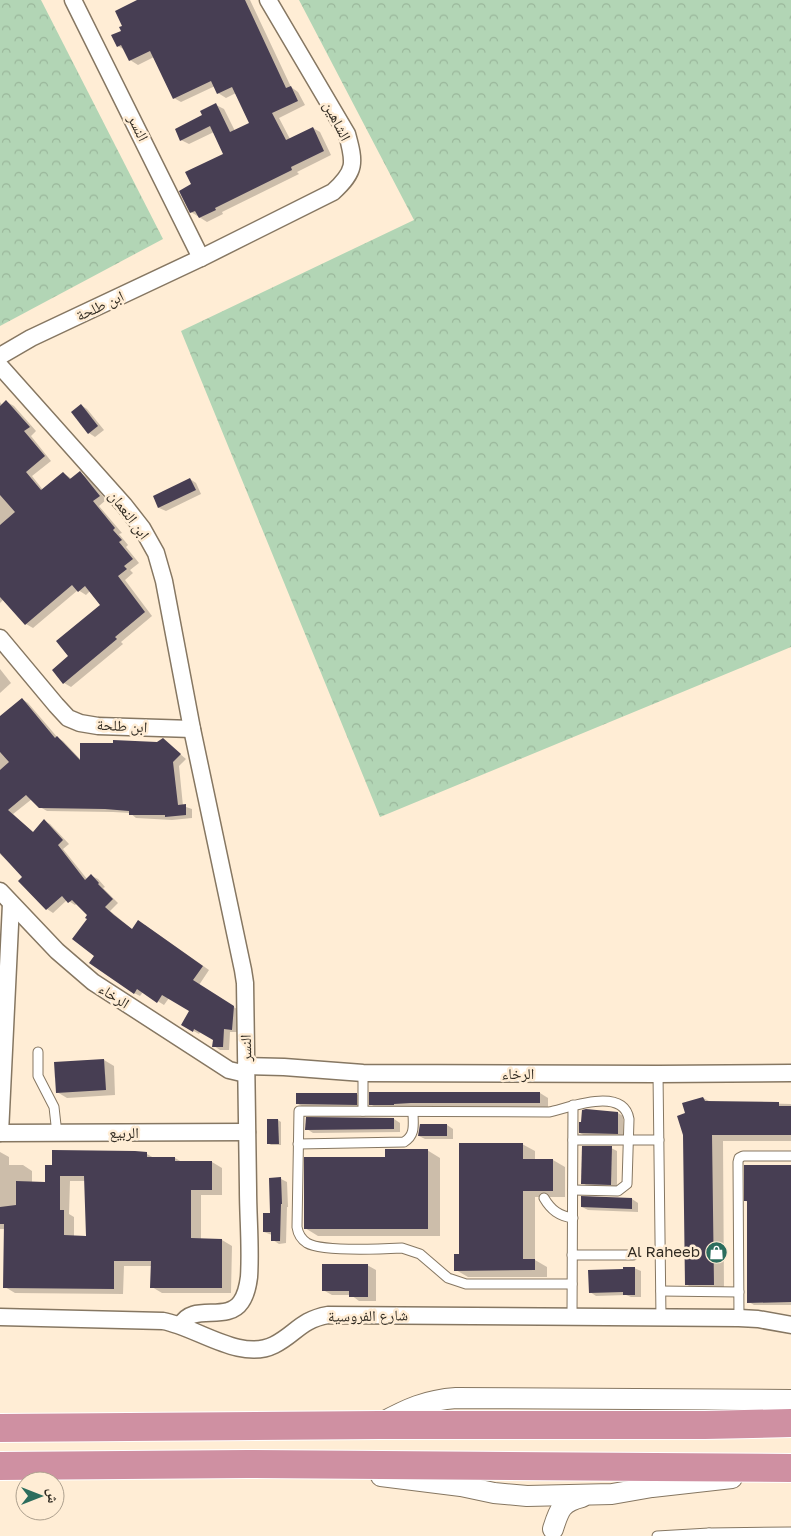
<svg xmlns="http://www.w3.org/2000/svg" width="791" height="1536" font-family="'Golos Text','Noto Naskh Arabic',sans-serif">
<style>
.forest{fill:url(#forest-crowns)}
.shadow{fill:#0003;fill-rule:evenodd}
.building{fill:#473e53;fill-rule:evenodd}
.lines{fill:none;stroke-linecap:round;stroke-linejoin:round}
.service-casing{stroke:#867762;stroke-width:11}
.minor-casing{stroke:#867762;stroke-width:19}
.tertiary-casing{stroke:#867762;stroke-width:22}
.trunk-casing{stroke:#fff;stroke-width:30}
.service{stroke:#fff;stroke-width:9}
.minor{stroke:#fff;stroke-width:16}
.tertiary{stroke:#fff;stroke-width:20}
.trunk{stroke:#cf90a2;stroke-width:28}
.labels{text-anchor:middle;stroke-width:5;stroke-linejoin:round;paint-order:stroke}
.street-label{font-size:15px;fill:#322c23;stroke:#ffedd5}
.poi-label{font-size:15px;fill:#322c23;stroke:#ffedd5;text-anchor:end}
</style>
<defs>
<pattern id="forest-crowns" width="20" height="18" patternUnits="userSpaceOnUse" patternTransform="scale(1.25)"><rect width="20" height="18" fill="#b2d5b5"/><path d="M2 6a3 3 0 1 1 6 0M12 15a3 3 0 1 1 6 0" fill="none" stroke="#9ab79b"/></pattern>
</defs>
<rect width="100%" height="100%" fill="#ffedd5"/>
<!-- forest -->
<g class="forest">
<polygon points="0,0 41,0 163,239 0,326"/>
<polygon points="299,0 791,0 791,647 380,817 181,331 414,220"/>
</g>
<!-- shadow -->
<g class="shadow">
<polygon points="139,0 250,0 291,87 298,92 305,105 279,118 290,139 313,128 320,132 331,155 297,172 299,174 222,212 223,214 207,222 191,212 193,185 225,154 214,132 189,144 181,140 203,116 216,105 224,109 235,131 251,123 236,93 226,98 218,93 215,86 181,102 174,98 154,57 138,65 130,60 125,50 118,46 123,31"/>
<polygon points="0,402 2,405 7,402 14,406 36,431 31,436 51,461 32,476 43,490 63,473 72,479 80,473 87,477 106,500 99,506 122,533 119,534 128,545 126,547 139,563 130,570 133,573 125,580 152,616 121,642 123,644 71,687 64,683 53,670 70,656 101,605 90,591 86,595 78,590 33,628 26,624 4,599 0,603"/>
<polygon points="81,405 87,409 104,430 95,437 89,433"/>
<polygon points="190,479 196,483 201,494 166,511 159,508 154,497"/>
<polygon points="0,669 11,683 0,693"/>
<polygon points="22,699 28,703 58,738 63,741 81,760 158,743 163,740 186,759 179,766 183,806 192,809 192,818 172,820 136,818 130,813 113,812 47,811 40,807 32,799 13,814 34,833 44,821 50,824 69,844 63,849 87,879 92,876 98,879 105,887 103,888 118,903 110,911 121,920 133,930 145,925 209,970 199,985 240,1011 238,1032 230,1032 229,1050 220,1050 214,1046 214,1039 201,1031 199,1034 183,1025 190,1011 169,998 164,1005 143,992 140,996 134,993 95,955 89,915 78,903 75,905 67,900 53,913 47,909 24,877 0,854 0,716 1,717"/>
<polygon points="104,1060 114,1066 115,1095 67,1098 57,1092"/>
<polygon points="540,1093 548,1098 548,1107 379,1109 370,1104"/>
<polygon points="356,1094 363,1097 363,1108 303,1107 297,1103"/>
<polygon points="703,1098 711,1102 791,1104 791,1141 723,1141 724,1291 697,1291 686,1284 687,1114"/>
<polygon points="618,1113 623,1116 623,1136 585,1136 580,1133 582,1123"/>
<polygon points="307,1119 394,1119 400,1123 400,1132 313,1133 307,1129"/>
<polygon points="278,1120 281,1122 281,1145 271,1145 268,1143"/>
<polygon points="447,1125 453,1129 453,1139 425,1139 419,1136"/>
<polygon points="522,1144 535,1151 535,1160 553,1160 565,1167 565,1197 535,1197 535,1260 547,1267 547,1277 468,1277 456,1270 460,1255"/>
<polygon points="611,1148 617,1151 617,1187 589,1187 583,1183"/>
<polygon points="427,1150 440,1158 440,1236 318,1236 305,1228"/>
<path d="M0,1152L9,1157V1165H23L32,1171V1183H46L47,1167L135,1153L147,1154L154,1158H175L182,1162H212L222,1168V1195H201V1240H222L232,1246L231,1293H162L152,1287V1266H124L123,1294L15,1293L5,1287V1229H0ZM70,1181H86L88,1237H74V1217L69,1214Z"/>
<polygon points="791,1166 791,1305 754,1305 749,1302 748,1202 746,1201"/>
<polygon points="281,1179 287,1182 288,1207 287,1207 286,1243 279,1244 273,1240 272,1235 264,1232 272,1214"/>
<polygon points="632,1199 638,1203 638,1212 588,1210 582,1207"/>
<polygon points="367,1265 376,1270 376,1301 359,1301 351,1295 332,1295 323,1290"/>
<polygon points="634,1268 641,1271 641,1297 631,1297 626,1295 596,1296 590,1292 624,1271"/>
</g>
<!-- building -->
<g class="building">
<polygon points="137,0 245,0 286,88 291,86 298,101 272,113 286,140 313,127 324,151 291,167 292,170 215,208 216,210 199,218 195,211 190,213 179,191 191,184 185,172 223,154 210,126 180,141 175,129 202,115 200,111 216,103 230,132 249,123 232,87 217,94 211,81 173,99 150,51 129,61 121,45 117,47 111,35 121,31 119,27 122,26 115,11"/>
<polygon points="6,400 30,427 24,431 45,456 26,472 41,490 63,472 70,479 80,471 100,496 93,501 115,528 113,530 122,540 119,542 133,559 124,566 127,569 118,576 145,612 115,637 117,639 63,684 52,670 68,656 56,641 100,605 85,586 78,592 72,585 25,625 0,597 0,525 15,512 0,495 0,406"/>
<polygon points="81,404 98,426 88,434 71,412"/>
<polygon points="190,478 196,490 158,508 153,496"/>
<polygon points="22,698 55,738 57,736 80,760 80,743 113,743 113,740 157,742 163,738 181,754 173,762 178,805 186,804 186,815 165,817 165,815 129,815 129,811 105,809 39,808 26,795 8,810 33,832 44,819 63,840 58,845 85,880 91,874 99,883 98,884 113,899 105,907 114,915 132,929 138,920 203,966 193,980 234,1006 232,1030 224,1029 223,1047 212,1047 213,1040 194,1029 193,1032 181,1025 189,1011 162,995 157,1003 137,989 134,994 89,963 94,956 72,939 87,919 85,918 87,915 72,900 68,903 62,896 46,910 18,881 22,877 0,853 0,770 9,762 0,752 0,716"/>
<polygon points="104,1059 106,1090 56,1093 54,1062"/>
<polygon points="369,1092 540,1092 540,1103 411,1103 394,1104 394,1105 369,1105"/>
<polygon points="296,1093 357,1093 357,1105 296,1104"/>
<polygon points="703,1097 705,1101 779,1102 779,1106 791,1106 791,1135 712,1135 714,1285 685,1285 683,1135 677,1116 685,1113 682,1103"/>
<polygon points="586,1109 618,1112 618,1134 579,1133 579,1122 581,1122 582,1110"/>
<polygon points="306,1117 394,1118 394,1129 305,1130"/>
<polygon points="267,1119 278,1119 279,1144 267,1144"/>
<polygon points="420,1124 447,1124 447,1136 418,1136"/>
<polygon points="459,1143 523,1143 523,1159 553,1159 553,1191 523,1191 523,1259 535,1259 535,1270 454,1271 454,1254 459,1254"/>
<polygon points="582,1146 612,1146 611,1185 581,1184"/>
<polygon points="385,1149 428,1149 428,1229 304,1229 304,1157 385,1157"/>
<path d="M52,1150L135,1151L147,1152V1157H175V1161H212V1190H191V1238L222,1239V1288H150L151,1261H114V1289L3,1288L4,1224H0V1207L16,1205V1181L45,1182V1165H52ZM60,1176H84L86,1236L64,1235V1210H60Z"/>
<polygon points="744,1165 791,1165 791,1302 747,1303 747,1201 744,1201"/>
<polygon points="281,1177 282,1204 281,1204 280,1241 271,1241 271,1232 263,1232 263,1213 270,1213 269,1178"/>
<polygon points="581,1196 632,1198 632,1209 581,1207"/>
<polygon points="322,1264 368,1264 368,1297 349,1297 349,1291 322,1291"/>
<polygon points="623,1267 635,1267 635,1295 623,1295 623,1292 589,1293 588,1270 623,1269"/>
</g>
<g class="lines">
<defs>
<g id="service">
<polyline points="38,1052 38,1076 54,1107 57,1134"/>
<polyline points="363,1073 363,1111"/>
<polyline points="658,1074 661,1318"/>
<polyline points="573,1140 659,1140"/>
<path d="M298,1144L404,1142C416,1135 413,1124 413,1112"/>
<path d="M544,1198C551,1210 559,1216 573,1218"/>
<polyline points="572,1255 633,1255"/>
<path d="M572,1284H466L448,1278L420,1254L402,1248C382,1249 322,1252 307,1243C301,1239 298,1234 297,1227L299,1111L549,1112C569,1108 623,1086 629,1119L627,1184L618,1191L573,1190"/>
<polyline points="661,1291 739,1292"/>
<polyline points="572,1316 573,1105"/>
<polyline points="739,1318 738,1162 739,1158 743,1156 791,1156"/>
<polyline points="657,1536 709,1533"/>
<polyline points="709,1536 709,1533 791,1532"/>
</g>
<g id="minor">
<polyline points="73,0 201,258"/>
<path d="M0,356L31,338L201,258L333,192C356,171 355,163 347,134L268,0"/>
<path d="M0,366L124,505L142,528L156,553L164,581L192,729L243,970L245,983C246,1052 247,1120 248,1189C248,1218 251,1248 249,1277C248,1285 246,1295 241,1302C227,1323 192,1302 181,1325"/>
<polyline points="0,638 56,705 68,718 80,723 98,726 192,729"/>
<polyline points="0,891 57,951 93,982 229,1070 246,1074"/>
<polyline points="246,1066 284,1067 363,1073 658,1074 791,1073"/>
<polyline points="0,1133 247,1132"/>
<polyline points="0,1133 11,904"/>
<path d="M0,1317L163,1321C197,1327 240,1362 274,1345C296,1334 300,1320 328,1315L739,1318L758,1319L791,1325"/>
</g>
<g id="tertiary">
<path d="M381,1423C407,1409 426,1400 456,1398L791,1400"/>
<polyline points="381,1476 461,1486 494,1493 527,1496 612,1494 652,1487 732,1478"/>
<path d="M553,1529C559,1510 561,1502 582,1497"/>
</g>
<g id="trunk">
<polyline points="0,1428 379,1425 705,1425 791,1423"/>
<polyline points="0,1466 247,1464 791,1468"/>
</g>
</defs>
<!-- service casing -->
<use href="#service" class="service-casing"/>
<!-- minor casing -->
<use href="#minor" class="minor-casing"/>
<!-- tertiary casing -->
<use href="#tertiary" class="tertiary-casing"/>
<!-- trunk casing -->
<use href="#trunk" class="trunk-casing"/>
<!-- service -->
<use href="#service" class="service"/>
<!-- minor -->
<use href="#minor" class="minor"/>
<!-- tertiary -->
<use href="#tertiary" class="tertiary"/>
<!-- trunk -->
<use href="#trunk" class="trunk"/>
</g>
<!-- icons -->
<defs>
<symbol id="shop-disc" viewBox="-11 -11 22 22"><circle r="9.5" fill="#2c6d5d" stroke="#ffedd5"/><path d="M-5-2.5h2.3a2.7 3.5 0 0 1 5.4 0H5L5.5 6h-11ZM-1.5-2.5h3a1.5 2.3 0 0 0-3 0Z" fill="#fff"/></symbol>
</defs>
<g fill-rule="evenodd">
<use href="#shop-disc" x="704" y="1240" width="25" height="25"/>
</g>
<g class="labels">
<!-- street labels -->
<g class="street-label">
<text transform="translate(337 121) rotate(63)" y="5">الشاهين</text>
<text transform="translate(138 128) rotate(64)" y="5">النسر</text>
<text transform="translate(100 306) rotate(-25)" y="5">ابن طلحة</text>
<text transform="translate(129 515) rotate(53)" y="5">ابن النعمان</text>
<text transform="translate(122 726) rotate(3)" y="5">ابن طلحة</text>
<text transform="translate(114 996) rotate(33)" y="5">الرخاء</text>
<text transform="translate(246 1048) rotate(-91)" y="5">النسر</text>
<text x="518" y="1079">الرخاء</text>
<text x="124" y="1138">الربيع</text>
<text transform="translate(368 1316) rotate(-1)" y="5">شارع الفروسية</text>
</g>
<!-- poi labels -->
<g class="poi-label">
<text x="700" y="1257">Al Raheeb</text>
</g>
</g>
<!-- north arrow -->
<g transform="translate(40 1496) rotate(90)"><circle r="24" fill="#ffedd5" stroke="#ada08e"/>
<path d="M0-4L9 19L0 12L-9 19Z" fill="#2c6d5d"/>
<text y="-8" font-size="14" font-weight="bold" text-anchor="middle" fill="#322c23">ش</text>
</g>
</svg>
